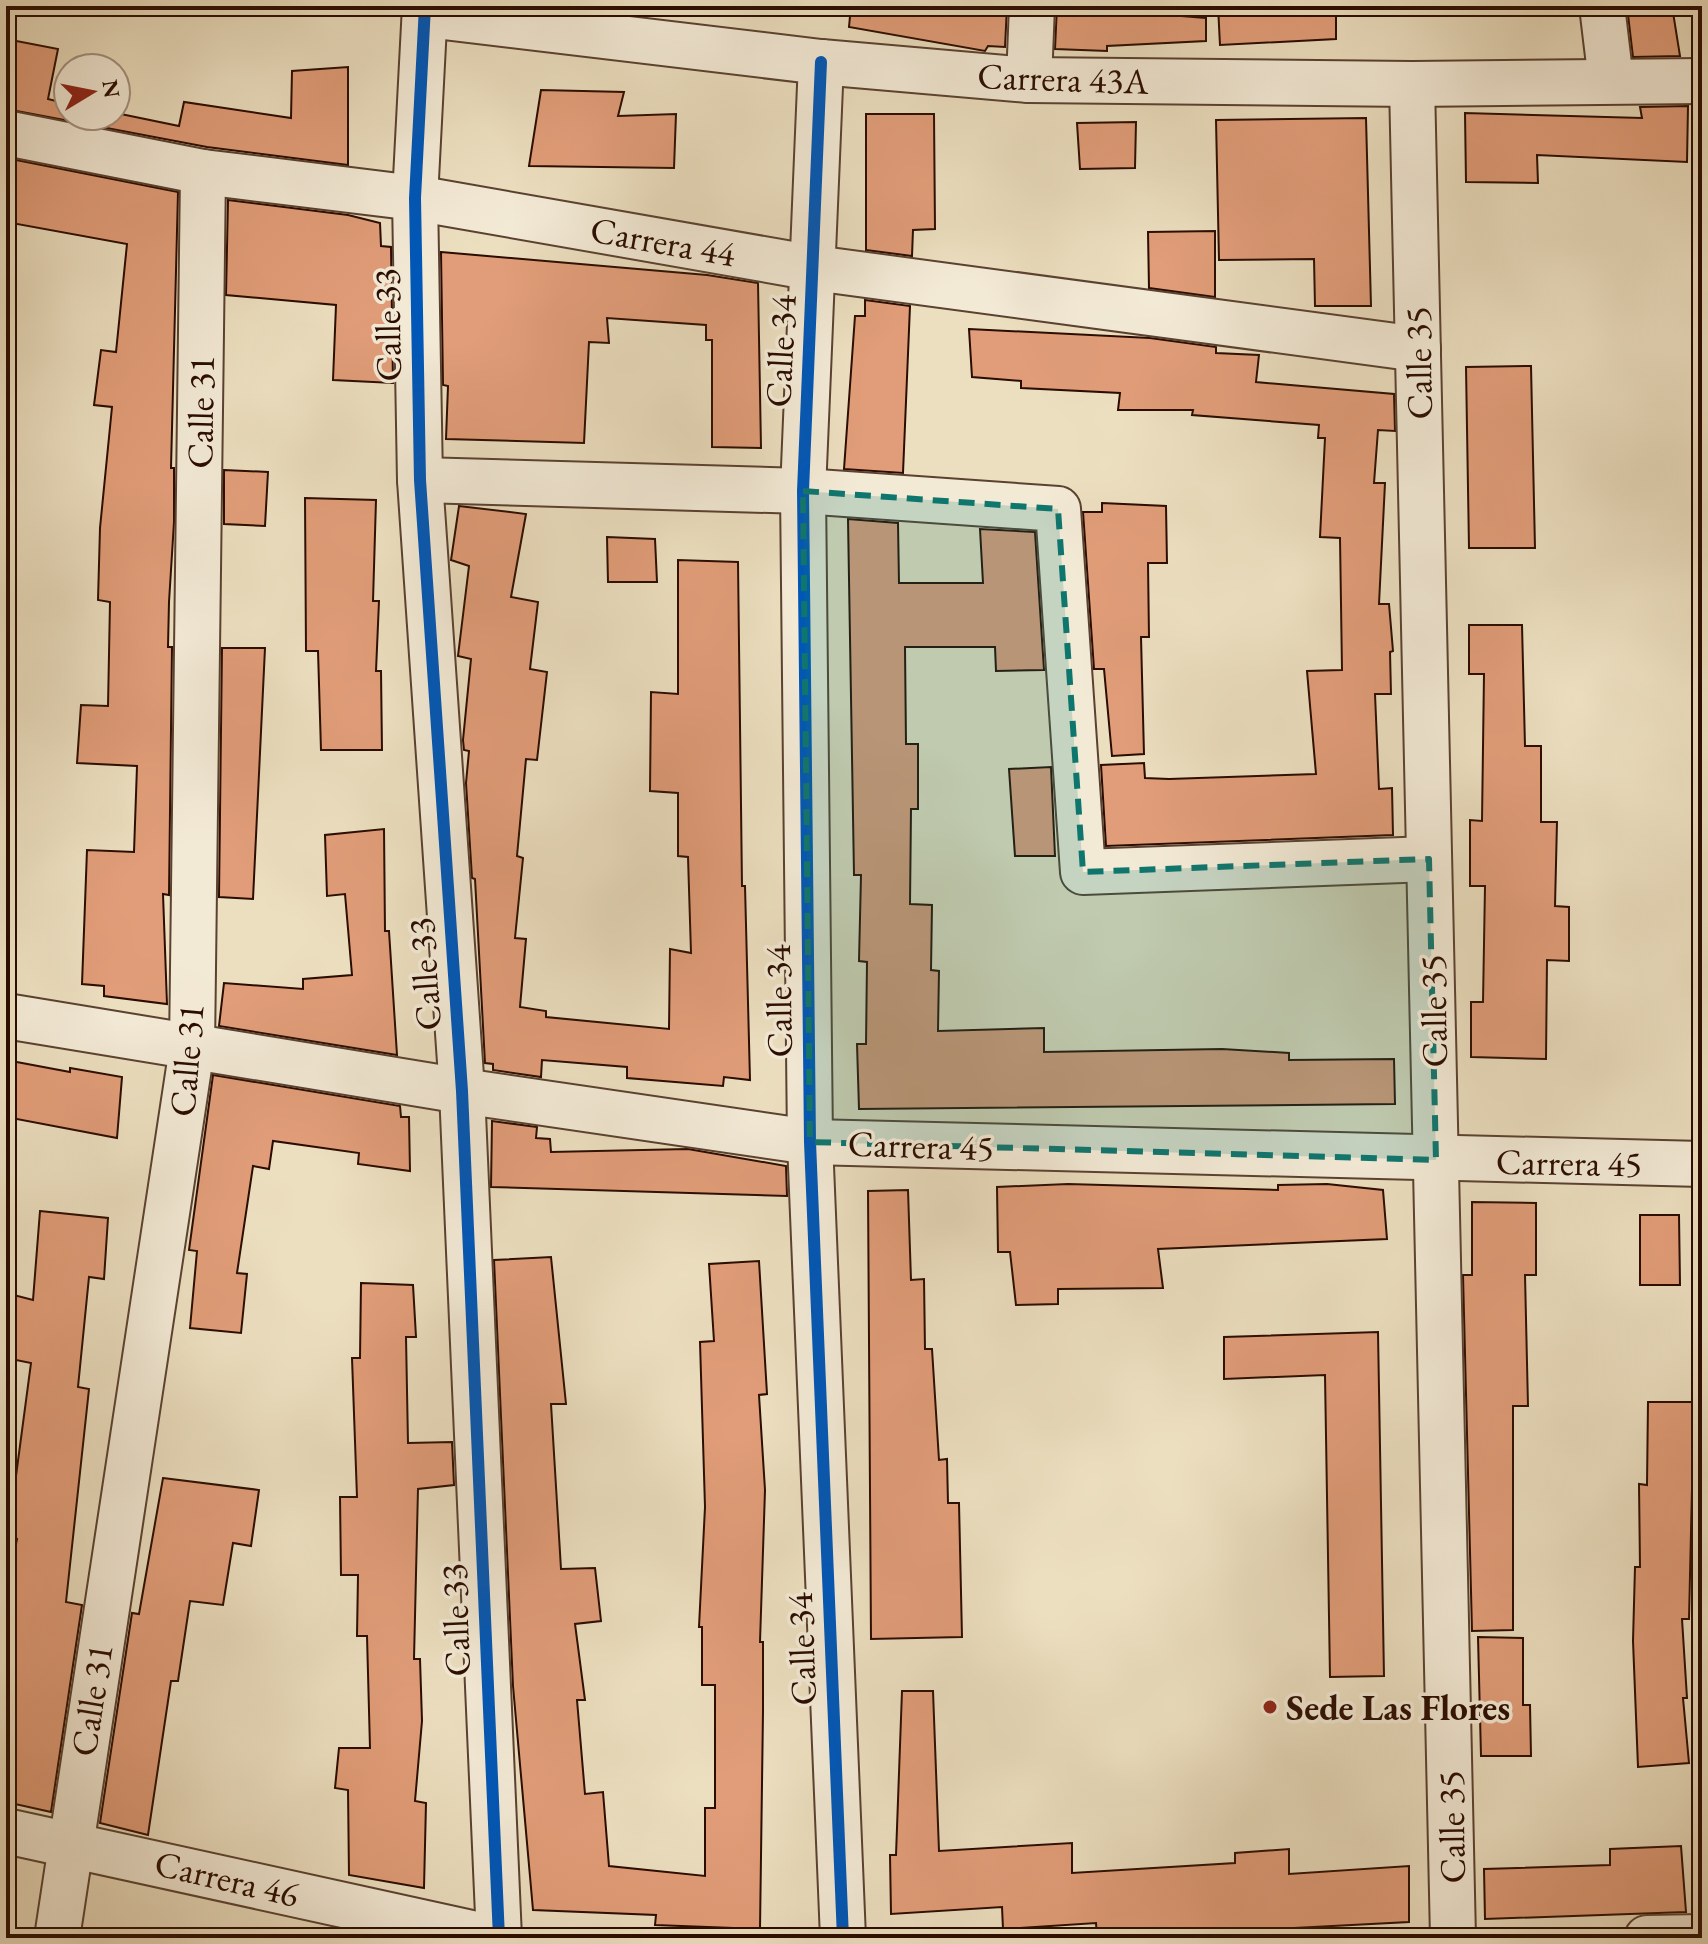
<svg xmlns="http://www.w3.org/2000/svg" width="1708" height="1944" font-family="'EB Garamond',serif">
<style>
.building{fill:#e19d79;stroke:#2a0c00;stroke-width:2}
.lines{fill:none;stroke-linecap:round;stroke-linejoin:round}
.minor-casing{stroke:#5a4130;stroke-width:48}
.minor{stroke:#f3ead6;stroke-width:44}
.cycleway-casing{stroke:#f3ead6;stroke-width:17}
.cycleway{stroke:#0057b8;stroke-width:12}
.marked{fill:#0f766e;fill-opacity:0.2;stroke:#0f766e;stroke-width:6;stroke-dasharray:16 10;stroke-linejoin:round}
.poi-dot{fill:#8f2418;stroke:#f3ead6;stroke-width:3}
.labels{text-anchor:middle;stroke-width:7;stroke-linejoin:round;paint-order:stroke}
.street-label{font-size:36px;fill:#2a0c00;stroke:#f3ead6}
.poi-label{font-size:36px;font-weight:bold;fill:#2a0c00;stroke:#f3ead6;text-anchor:start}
</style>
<rect width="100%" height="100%" fill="#ecdfc0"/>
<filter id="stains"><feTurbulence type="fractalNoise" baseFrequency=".0025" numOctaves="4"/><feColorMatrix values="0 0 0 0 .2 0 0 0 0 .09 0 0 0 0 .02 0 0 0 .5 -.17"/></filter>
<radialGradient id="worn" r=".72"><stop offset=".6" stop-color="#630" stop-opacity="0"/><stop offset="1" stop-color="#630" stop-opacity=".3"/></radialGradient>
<!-- building -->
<g class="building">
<polygon points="851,6 1007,6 1005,47 988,46 985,51 849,27"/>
<polygon points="1057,6 1206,18 1206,41 1107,46 1107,51 1055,49"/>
<polygon points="1218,6 1336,6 1336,39 1220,45"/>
<polygon points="1627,6 1672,6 1680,56 1633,57"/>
<polygon points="6,39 58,49 48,99 68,104 68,116 116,113 179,126 184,102 291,118 292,71 348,67 348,165 207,147 6,109"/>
<polygon points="541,90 624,92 618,116 676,114 674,168 529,166"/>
<polygon points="1688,106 1687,162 1537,155 1538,183 1466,182 1465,113 1642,118 1640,107"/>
<polygon points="866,114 934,114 935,229 913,230 912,256 866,250"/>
<polygon points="1366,118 1371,306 1315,306 1314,259 1219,260 1216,120"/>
<polygon points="1136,122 1135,168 1080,169 1077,123"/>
<polygon points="6,158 178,192 171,468 174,468 174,522 169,602 168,647 172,647 169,895 163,894 167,1004 104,996 104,986 82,984 87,850 134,852 137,766 77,763 81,705 108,706 110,602 98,600 100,528 112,407 94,405 101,350 116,352 127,244 6,222"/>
<polygon points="228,200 348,215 380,223 381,246 391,247 393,383 333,380 336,305 226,295"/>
<polygon points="1215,231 1215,297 1149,288 1148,232"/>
<polygon points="441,252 707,275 758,283 761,448 712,447 712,340 706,340 706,325 607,318 609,343 589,342 584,443 446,439 448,386 443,385"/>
<polygon points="865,300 910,306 903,473 844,469 855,316 865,316"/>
<polygon points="969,329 1150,338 1216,347 1216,353 1259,355 1256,382 1394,394 1395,431 1378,430 1374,483 1385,483 1379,604 1389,604 1393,651 1390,652 1391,694 1375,694 1379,789 1392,788 1393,835 1106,846 1101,765 1144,763 1145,778 1169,779 1316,774 1307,671 1342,670 1340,538 1320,537 1325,438 1318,438 1319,425 1192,415 1193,410 1118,410 1120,393 1021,388 1021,381 972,377"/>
<polygon points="1531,366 1535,548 1469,548 1466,367"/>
<polygon points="224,470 268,472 265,526 224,524"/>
<polygon points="305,498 376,500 373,601 379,601 376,671 381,671 382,750 321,750 318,651 306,651"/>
<polygon points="1102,503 1166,506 1167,563 1148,563 1149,637 1141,637 1144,754 1112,756 1104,669 1094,669 1083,512 1102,512"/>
<polygon points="459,506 526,514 511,597 538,602 530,669 547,672 537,760 526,759 517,856 523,858 515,938 526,939 520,1007 546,1011 546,1017 669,1029 670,949 691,953 688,857 678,856 678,793 650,791 651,692 678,694 678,560 738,562 742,886 745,886 750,1080 724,1077 723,1086 627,1078 627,1067 542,1060 541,1077 493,1070 493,1064 485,1063 475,879 472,878 466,783 469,751 464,750 463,740 471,659 458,656 469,566 451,560"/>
<polygon points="848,519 898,523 899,583 983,583 980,529 1035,532 1044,670 996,671 995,647 905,647 906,744 918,744 918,809 911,809 910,904 932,905 931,970 939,971 938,1031 1044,1028 1044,1052 1222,1049 1289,1053 1289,1060 1394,1059 1395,1104 859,1109 857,1044 866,1044 867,962 859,961 861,875 854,875"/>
<polygon points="607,537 655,539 657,582 608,582"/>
<polygon points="1469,625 1522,625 1525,746 1541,746 1541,822 1557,822 1555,906 1569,907 1569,961 1547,960 1546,1059 1471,1057 1471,1002 1483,1002 1485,886 1470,886 1470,820 1482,821 1484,674 1469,674"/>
<polygon points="222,648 265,648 253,899 219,897"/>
<polygon points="1051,767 1055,856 1015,856 1009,769"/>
<polygon points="384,829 385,931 389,931 397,1055 219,1026 224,983 303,989 303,979 352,975 345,894 327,896 325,835"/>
<polygon points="6,1060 70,1072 70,1068 122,1077 117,1138 6,1117"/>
<polygon points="213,1075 400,1106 401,1117 409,1117 410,1171 358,1164 359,1153 273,1141 269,1169 253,1166 237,1273 247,1274 241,1333 190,1328 197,1251 189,1250"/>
<polygon points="492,1121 537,1127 536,1138 550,1139 551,1152 688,1149 786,1166 787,1196 491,1187"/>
<polygon points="1068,1184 1278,1190 1278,1185 1327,1184 1383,1190 1387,1239 1158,1249 1163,1288 1058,1289 1058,1304 1016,1305 1010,1252 998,1252 997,1187"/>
<polygon points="908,1190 911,1280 924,1279 925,1349 932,1349 939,1460 947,1459 948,1503 959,1503 962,1637 871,1639 868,1191"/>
<polygon points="1472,1202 1536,1203 1536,1275 1525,1275 1528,1406 1513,1406 1513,1630 1472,1631 1463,1275 1472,1275"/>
<polygon points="40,1211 108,1218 104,1279 89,1277 78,1387 89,1389 66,1602 82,1605 51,1812 6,1802 6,1595 17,1539 8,1536 31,1363 6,1358 6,1293 33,1300"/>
<polygon points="1640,1215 1679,1215 1680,1285 1640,1285"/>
<polygon points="551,1257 566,1404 551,1404 561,1569 595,1568 601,1621 575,1624 585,1700 577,1700 585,1794 603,1792 609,1866 705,1876 705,1808 715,1808 715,1685 702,1685 702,1627 699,1627 705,1507 700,1342 714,1341 709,1264 759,1261 767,1394 759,1395 765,1490 760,1642 763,1642 763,1711 760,1929 655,1925 656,1915 533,1910 513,1686 494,1260"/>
<polygon points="361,1283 413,1285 416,1337 406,1337 408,1443 452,1442 454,1485 418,1489 414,1659 420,1659 422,1721 415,1801 426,1803 424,1888 349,1875 348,1790 335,1788 339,1748 370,1748 367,1636 357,1636 358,1575 341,1575 340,1497 357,1497 352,1358 360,1358"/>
<polygon points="1378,1332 1384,1676 1330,1677 1325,1375 1224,1379 1224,1337"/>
<polygon points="1648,1402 1694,1402 1689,1619 1682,1619 1687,1698 1683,1698 1689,1763 1638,1767 1633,1641 1635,1567 1640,1567 1639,1484 1647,1485"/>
<polygon points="163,1478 259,1490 251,1546 233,1543 223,1605 190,1601 178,1681 171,1681 148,1835 100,1823 132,1613 139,1614"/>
<polygon points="1478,1637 1523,1638 1523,1705 1530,1705 1531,1756 1481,1756"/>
<polygon points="902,1691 933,1691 939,1851 1072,1843 1072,1873 1235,1863 1235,1853 1289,1849 1289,1874 1409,1866 1409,1922 1097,1938 1096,1923 1003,1929 1002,1907 891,1914 890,1855 896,1855"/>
<polygon points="1681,1846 1686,1912 1485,1919 1484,1869 1610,1865 1610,1849"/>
</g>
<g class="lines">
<defs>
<g id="minor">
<polyline points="425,6 415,198 420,480 462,1091 499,1938"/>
<polyline points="1602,6 1611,81"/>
<polyline points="427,15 821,62 1029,80 1412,84 1702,81"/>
<polyline points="821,62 803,491 810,1142 843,1938"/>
<polyline points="1029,80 1032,6"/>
<polyline points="1412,84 1453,1938"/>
<polyline points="6,133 203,172 415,198 814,268 1418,349"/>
<polyline points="420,480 803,491 1058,509 1083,872 1429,859"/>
<polyline points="6,1016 462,1091 810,1142 1702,1164"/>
<polyline points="6,1831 494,1938"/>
<polyline points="57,1938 192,1048 203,172"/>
<polyline points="1647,1938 1702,1937"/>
</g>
</defs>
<!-- minor casing -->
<use href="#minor" class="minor-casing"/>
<!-- minor -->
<use href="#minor" class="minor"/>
<defs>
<g id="cycleway">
<polyline points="425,6 415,198 420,480 462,1091 499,1938"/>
<polyline points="821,62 803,491 810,1142 843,1938"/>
</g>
</defs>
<!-- cycleway casing -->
<use href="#cycleway" class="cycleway-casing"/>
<!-- cycleway -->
<use href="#cycleway" class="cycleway"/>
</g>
<!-- marked area -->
<path class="marked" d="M803,491L1058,509L1083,872L1429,859L1436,1160L810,1142Z"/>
<!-- markers -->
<circle class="poi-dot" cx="1270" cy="1707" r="8"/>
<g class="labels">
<!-- street labels -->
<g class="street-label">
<text transform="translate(1063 78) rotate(2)" y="13">Carrera 43A</text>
<text transform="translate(663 241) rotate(10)" y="13">Carrera 44</text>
<text transform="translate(387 325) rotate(-91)" y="13">Calle 33</text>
<text transform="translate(780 351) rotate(-87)" y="13">Calle 34</text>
<text transform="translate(1418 363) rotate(-91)" y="13">Calle 35</text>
<text transform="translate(200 412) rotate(-89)" y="13">Calle 31</text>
<text transform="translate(424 974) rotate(-94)" y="13">Calle 33</text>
<text transform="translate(778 1001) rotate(-91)" y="13">Calle 34</text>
<text transform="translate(1433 1011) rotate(-91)" y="13">Calle 35</text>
<text transform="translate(186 1060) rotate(-85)" y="13">Calle 31</text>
<text transform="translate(921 1145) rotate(2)" y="13">Carrera 45</text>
<text transform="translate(1569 1162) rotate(1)" y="13">Carrera 45</text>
<text transform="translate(455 1620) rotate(-92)" y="13">Calle 33</text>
<text transform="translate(801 1649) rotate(-92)" y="13">Calle 34</text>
<text transform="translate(91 1700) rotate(-81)" y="13">Calle 31</text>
<text transform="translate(1451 1827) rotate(-91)" y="13">Calle 35</text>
<text transform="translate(227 1878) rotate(13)" y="13">Carrera 46</text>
</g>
<!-- poi labels -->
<g class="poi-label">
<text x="1286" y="1720">Sede Las Flores</text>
</g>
</g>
<!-- margin -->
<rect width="1708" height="1944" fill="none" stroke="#ecdfc0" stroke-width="32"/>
<rect x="8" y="8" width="1692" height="1928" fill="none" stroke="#2a0c00" stroke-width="4"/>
<rect x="16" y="16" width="1676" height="1912" fill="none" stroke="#2a0c00" stroke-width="2"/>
<!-- north arrow -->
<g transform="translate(92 92) rotate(80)"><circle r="38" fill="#f3ead6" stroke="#a39180" stroke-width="2"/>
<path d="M0-6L14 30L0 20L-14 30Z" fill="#8f2418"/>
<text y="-12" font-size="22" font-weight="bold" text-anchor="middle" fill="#2a0c00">N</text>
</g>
<rect width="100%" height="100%" filter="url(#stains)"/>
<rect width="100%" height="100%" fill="url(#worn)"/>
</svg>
